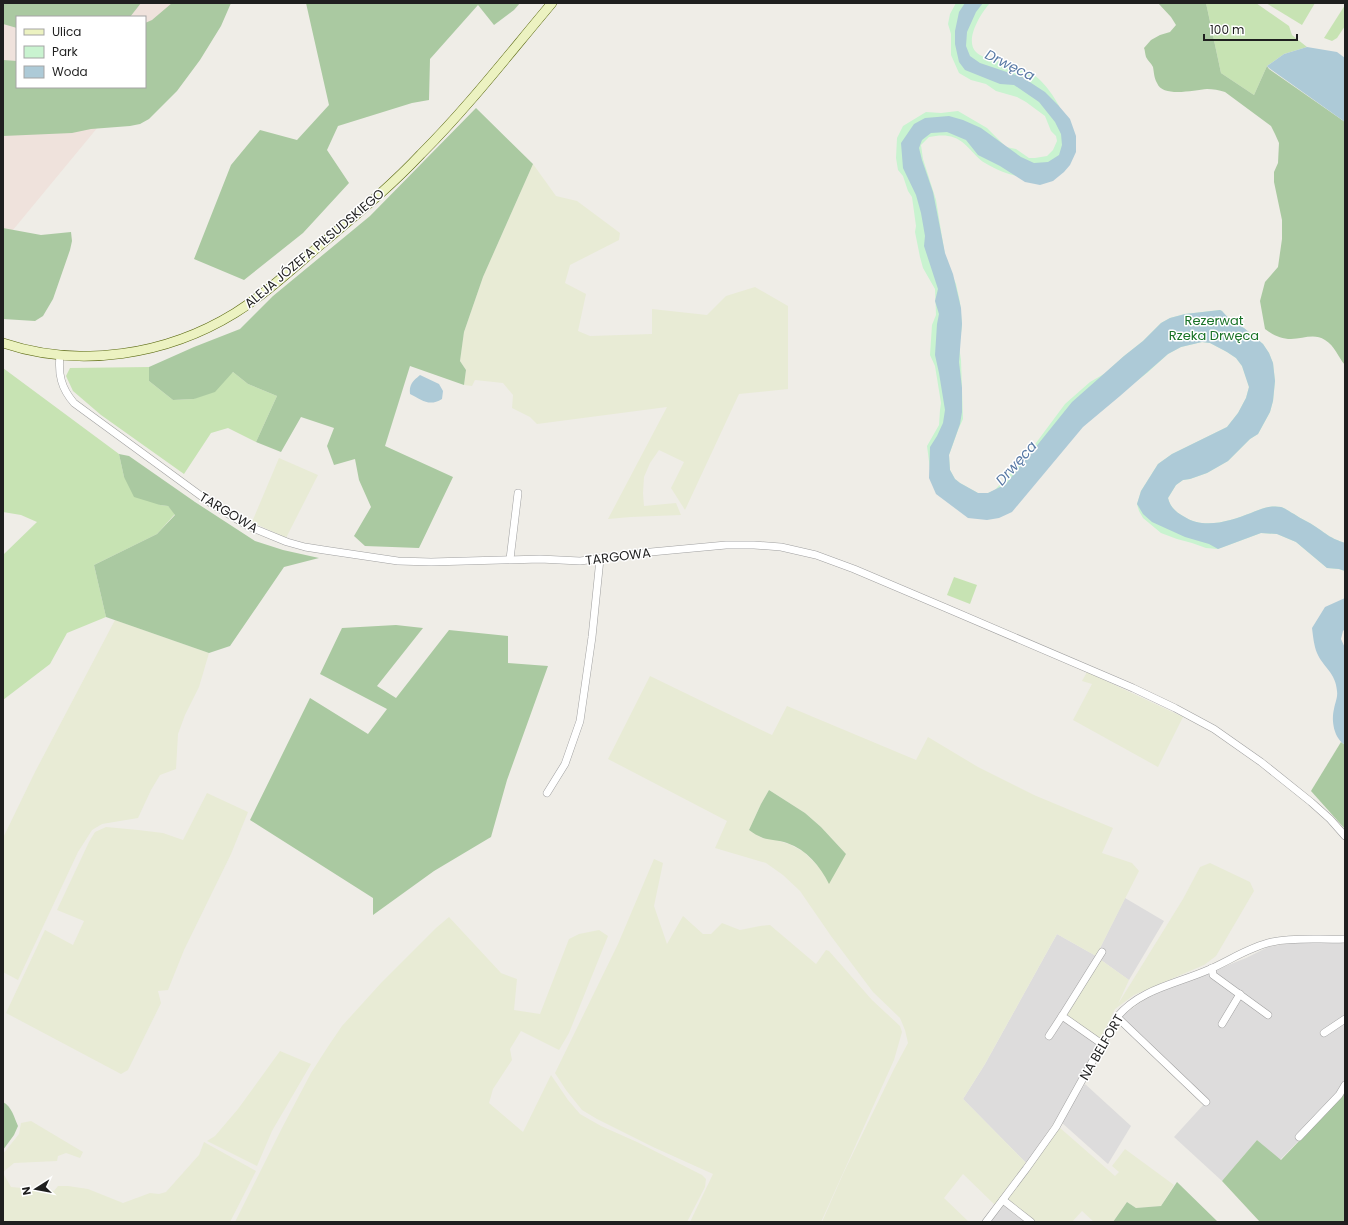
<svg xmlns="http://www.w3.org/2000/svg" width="1348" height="1225" font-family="Poppins,sans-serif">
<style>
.residential{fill:#dddcdc}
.military{fill:#efe2dc}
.farmland{fill:#e8ebd5;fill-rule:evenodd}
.grass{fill:#c7e3b3}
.forest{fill:#aac9a1}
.park{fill:#c9f3d0}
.water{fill:#adcad7}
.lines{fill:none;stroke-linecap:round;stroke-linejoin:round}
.street-casing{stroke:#a0a0a0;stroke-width:8}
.secondary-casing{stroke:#5b6a12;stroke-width:10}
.street{stroke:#fff;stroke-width:7}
.secondary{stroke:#ecf2c1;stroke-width:9}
.labels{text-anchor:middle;stroke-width:3;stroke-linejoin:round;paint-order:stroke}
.street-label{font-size:13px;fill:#1f1f1f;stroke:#fff}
.park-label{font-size:13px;fill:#197227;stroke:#fff}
.water-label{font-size:14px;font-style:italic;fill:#5778a4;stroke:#fff}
</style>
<rect width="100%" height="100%" fill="#efede7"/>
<!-- residential -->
<g class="residential">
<polygon points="1125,898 1164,921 1129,980 1101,960 1100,1040 1073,1090 1053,1124 1026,1163 963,1099 985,1064 1057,934 1096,956"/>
<polygon points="1345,942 1345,1090 1342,1096 1280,1160 1257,1140 1222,1181 1174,1137 1205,1103 1121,1017 1149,996 1246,958 1268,947 1291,943"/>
<polygon points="1085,1084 1131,1126 1108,1164 1061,1122"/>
<polygon points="1007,1200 1035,1222 990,1222"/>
</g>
<!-- military -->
<polygon class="military" points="3,3 201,3 145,71 145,17 17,17 17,87 131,87 3,242"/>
<!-- farmland -->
<g class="farmland">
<polygon points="533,164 556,196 577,201 620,233 619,240 570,265 565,283 586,294 578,331 590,336 652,334 652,309 707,315 726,296 755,287 788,306 788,389 739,394 685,510 671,488 684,462 659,450 650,463 644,477 643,493 644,506 676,503 681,515 631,517 608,519 667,407 537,424 530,417 512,408 513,395 503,383 475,380 472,386 464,385 466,370 460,361 464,332 483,277"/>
<polygon points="279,458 318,475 286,538 252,522"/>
<polygon points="115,620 209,653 199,687 185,715 178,734 176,769 160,775 151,790 138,818 102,824 92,830 78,852 18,980 3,972 3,838 35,772"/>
<polygon points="1087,672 1183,717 1158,767 1073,720 1092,684 1082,681"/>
<path d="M650,676L772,735L787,706L916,760L928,737L978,767L1034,795L1113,828L1102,853L1132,863L1139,871L1096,956L1057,934L985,1064L963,1099L1026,1163L995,1205L963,1174L944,1198L969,1222H822L843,1174L894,1069L908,1043L905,1030L900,1018L873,992L831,936L800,891L783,875L766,863L715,848L727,821L608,759ZM769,790L805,813L821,827L846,854L822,870L804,852L789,844L772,839L762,838L749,830L761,804Z"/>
<polygon points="207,793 248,812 231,854 184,950 168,990 158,991 161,1003 128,1070 121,1074 6,1013 45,930 73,945 84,921 57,910 89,842 95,832 106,827 138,830 163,833 183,840"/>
<polygon points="654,859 663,863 654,906 667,944 683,916 703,934 711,934 722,923 740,930 760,926 770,925 816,964 826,950 829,951 872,1000 900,1026 902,1032 894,1060 821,1222 690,1222 713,1174 653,1147 597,1119 582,1110 566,1090 555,1073 618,944"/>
<polygon points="1210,863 1250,882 1254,891 1216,956 1204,965 1134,995 1115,1009 1100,1040 1067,1018 1067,1010 1101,960 1129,980 1118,1004 1183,899 1200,867"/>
<polygon points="449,917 501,973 517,979 514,1010 540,1014 569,939 579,934 599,930 608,936 569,1033 559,1050 521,1031 510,1049 512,1060 493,1089 489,1103 523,1132 551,1075 568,1100 580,1114 601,1126 637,1142 702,1175 706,1179 705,1187 687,1222 235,1222 282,1128 311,1073 329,1045 342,1026 381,983 436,928"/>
<polygon points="280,1051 311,1064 272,1131 257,1166 207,1141 215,1136 238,1109"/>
<polygon points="31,1121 83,1152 80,1158 66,1153 58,1156 57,1161 14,1163 3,1172 3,1154 19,1134 21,1123"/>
<polygon points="1059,1127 1115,1176 1119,1172 1112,1166 1125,1149 1174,1185 1161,1206 1136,1208 1127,1202 1113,1222 1094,1222 1082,1211 1072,1222 1035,1222 1007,1200"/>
<polygon points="204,1142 256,1171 230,1222 3,1222 3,1173 11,1187 54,1191 58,1186 68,1186 88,1189 123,1203 150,1193 159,1194 166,1192 199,1155"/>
</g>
<!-- grass -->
<g class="grass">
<polygon points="1206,3 1256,3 1289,26 1292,35 1307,47 1284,54 1267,66 1254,95 1221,73"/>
<polygon points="1266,3 1315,3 1302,25"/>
<polygon points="1345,5 1345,26 1337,38 1332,41 1324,38"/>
<polygon points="149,367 149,381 173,400 194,399 233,372 248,384 277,396 256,442 228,428 211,433 184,474 101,415 73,391 66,376 70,368"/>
<polygon points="3,368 119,454 124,477 160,505 168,506 175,514 157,534 94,565 106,617 67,633 50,664 3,700 4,554 37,522 21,515 3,512"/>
<polygon points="954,577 977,585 970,604 947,595"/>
</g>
<!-- forest -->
<g class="forest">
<polygon points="3,3 141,3 130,17 17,17 17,28 3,24"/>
<polygon points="172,3 231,3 221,26 200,60 177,91 149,119 140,124 130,126 91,129 72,133 3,136 3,60 17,61 17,87 145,87 145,23 152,20"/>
<polygon points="306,3 520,3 514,10 494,25 478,5 430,59 429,100 412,103 338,126 327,150 349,183 303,233 244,280 194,259 231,165 260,130 297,140 329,105"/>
<path d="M1158,3H1206L1221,73L1254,95L1267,66L1269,69L1345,122V365C1338,357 1335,346 1325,340C1314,333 1303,339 1291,339C1281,339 1273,335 1265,329L1260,301L1265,282L1278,267L1282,239V220L1274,182V172L1278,163L1279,143L1275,134L1271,126L1225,92C1219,90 1213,89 1207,89C1194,90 1163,98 1157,83C1154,78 1154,72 1153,67C1151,63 1148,61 1146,57C1145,54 1145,50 1144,48L1151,40L1160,35L1170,32L1176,25L1171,17Z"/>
<polygon points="476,108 533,164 483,277 464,332 460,361 466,370 464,385 410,366 385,446 453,477 419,548 365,546 354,536 371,507 359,480 355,459 334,465 327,446 334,428 301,417 281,452 256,442 277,396 248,384 233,372 215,392 194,399 173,400 149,381 149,367 194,347 240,329 273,296 370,216"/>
<polygon points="3,228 41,235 71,232 72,241 70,250 53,299 43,316 35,321 3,319"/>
<polygon points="119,454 129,456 195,502 255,541 283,550 319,558 284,567 230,646 209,653 106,617 94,565 157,534 175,515 168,506 160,505 134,497 124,477"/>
<polygon points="396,625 423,628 377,686 396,698 449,630 508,636 508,663 548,666 507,780 491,837 434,871 373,915 373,898 250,820 310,698 368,734 387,709 320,674 342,628"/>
<polygon points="1341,742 1345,745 1345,829 1311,791"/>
<path d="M769,790L805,813L821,827L846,854L829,884C820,866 807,850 787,843C779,840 770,840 763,838C758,836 753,833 749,830L761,804Z"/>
<polygon points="1345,1090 1345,1222 1260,1222 1222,1181 1257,1140 1281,1160 1342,1096"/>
<path d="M3,1102C12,1107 14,1117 18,1126L14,1135L3,1150Z"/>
<polygon points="1177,1182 1218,1222 1113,1222 1127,1202 1136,1208 1161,1206"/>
</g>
<!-- park -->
<path class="park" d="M956,3H990C981,13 964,40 976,52C984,60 1008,63 1019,67C1042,75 1055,97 1065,117C1068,122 1072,128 1073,134C1074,140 1073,148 1073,155L1041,180C1019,177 1005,175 985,163C972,155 965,138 948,136C942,135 935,136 929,137L921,145L923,159L936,200L946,261L956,284L960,302L962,326L959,346L961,360L963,419L958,430L949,455L950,470L955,479L960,483L978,493H988L995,490L1033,447L1065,404L1090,382L1104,374L1124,356L1143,341L1161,323L1170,318L1185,314L1220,310L1222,311L1231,321L1244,328L1263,344L1269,353L1273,363L1275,381L1273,401L1270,412L1258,434L1250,439L1228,461L1207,473L1190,479L1183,480L1176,485L1168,498C1170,507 1176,512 1183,516C1204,530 1230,521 1251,513C1261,509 1270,505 1281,507C1285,508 1290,512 1294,514C1301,519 1309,522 1316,527C1328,535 1330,538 1345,543V571L1339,569L1327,568L1296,542L1277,534L1261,533L1218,549L1206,548L1192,543L1177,539L1161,533L1143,518L1139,511L1137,504L1141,491L1158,464L1172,454L1227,427L1238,413L1246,398L1249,387L1242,366L1236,358L1227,352L1210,343L1202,342L1181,347L1168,354L1147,373L1087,419L1000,512L930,469L927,446L939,425L940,410L941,403L935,366L930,355L932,325L936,315L935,289L923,268L920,257L915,232L916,226L912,197L908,191L903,176L898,170L896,158L897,138L903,126L926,112L941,113L958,111L987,128L1006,147L1016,149L1029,158H1035L1047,156L1053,150L1057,141L1056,136L1051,131L1045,116L1026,102L1017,97L996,91L986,84L971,80L959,73L951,55V34L948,24L950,14Z"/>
<!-- water -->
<g class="water">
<path d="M965,3H983L976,12L967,32L966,46L970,56L980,63L1022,77L1045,92L1058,105L1070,119L1076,136V152L1070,165L1064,172L1053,181L1040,185L1025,182L1000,166L978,155L966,140L947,132L931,133L922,140L919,148L922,160L933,192L945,253L953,274L961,308L962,324L959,362L962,388V412L960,424L949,455L950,470L955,479L960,483L978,493H988L1006,484L1072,402L1124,356L1143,341L1161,323L1170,318L1185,314L1220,310L1222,311L1231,321L1244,328L1263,344L1269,353L1273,363L1275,381L1273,401L1270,412L1258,434L1250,439L1228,461L1207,473L1190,479L1183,480L1176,485L1168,498C1170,507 1176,512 1183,516C1204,530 1230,521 1251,513C1261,509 1270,505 1281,507C1285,508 1290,512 1294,514C1301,519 1309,522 1316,527C1328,535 1330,538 1345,543V571L1339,569L1327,568L1296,542L1277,534L1261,533L1218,549L1209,544L1185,537L1152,522L1143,514L1137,504L1141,491L1158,464L1172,454L1227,427L1238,413L1246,398L1249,387L1242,366L1236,358L1227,352L1210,343L1202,342L1181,347L1168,354L1120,396L1083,427L1012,512L999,518L987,520L968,518L936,494L929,478L930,447L937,436L943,423L945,410L939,373L935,355L937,324L939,314L935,301L938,289L924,246L925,236L921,213L916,195L903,168L901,143L914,124L925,118L949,116L963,120L981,128L1021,157L1034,163L1048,162L1059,155L1062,145L1061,134L1055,122L1039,102L1014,85L1000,84L965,70L959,62L955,44V31L959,12Z"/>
<polygon points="1307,47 1337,52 1345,58 1345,122 1269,68 1267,66 1284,54"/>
<path d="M420,375L439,384L443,391L442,399C429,407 422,400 410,394C409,384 413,381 420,375Z"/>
<path d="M1345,598V629L1343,631L1341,639L1345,648V745C1334,738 1331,721 1334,709C1335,703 1338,697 1337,691C1336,673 1323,667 1317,653C1314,646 1313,636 1312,628L1325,607Z"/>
</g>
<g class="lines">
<defs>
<g id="street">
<path d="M60,355C58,374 61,388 74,403L212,504L248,526L287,542L305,547L324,550L398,561L431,562L540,559L580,561L651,552L726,545H754L781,547L816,555L854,569L946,608L1133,688L1175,708L1214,729L1261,762L1311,802L1330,819L1345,836"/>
<polyline points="510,559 518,493"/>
<polyline points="547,793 565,764 580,721 592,637 600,559"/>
<polyline points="1212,968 1213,975 1268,1015"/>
<polyline points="1117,1017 1206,1102"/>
<polyline points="1222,1024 1240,994"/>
<polyline points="1324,1033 1345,1019"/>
<polyline points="1049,1036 1062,1016"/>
<polyline points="1102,1044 1062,1016 1102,952"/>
<polyline points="1299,1137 1339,1095 1345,1085"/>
<polyline points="1003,1200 1031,1222"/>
<path d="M986,1222L1026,1169L1056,1127L1117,1017C1140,989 1176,984 1208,970C1229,961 1249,947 1272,942C1295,937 1321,940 1345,939"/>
</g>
<path id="secondary" d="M3,343C80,369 167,355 235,313C267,293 295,266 324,242C357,214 391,186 421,154C468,107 509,54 552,3"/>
</defs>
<!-- street casing -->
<use href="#street" class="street-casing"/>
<!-- secondary casing -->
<use href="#secondary" class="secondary-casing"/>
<!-- street -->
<use href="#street" class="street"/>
<!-- secondary -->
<use href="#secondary" class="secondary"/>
</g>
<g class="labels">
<!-- street labels -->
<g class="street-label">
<text transform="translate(314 248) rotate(-40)" y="5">ALEJA JÓZEFA PIŁSUDSKIEGO</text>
<text transform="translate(229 512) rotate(31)" y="5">TARGOWA</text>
<text transform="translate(618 556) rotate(-7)" y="5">TARGOWA</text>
<text transform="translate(1101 1047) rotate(-60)" y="5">NA BELFORT</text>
</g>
<!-- park labels -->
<g class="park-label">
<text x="1214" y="325">Rezerwat<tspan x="1214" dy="15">Rzeka Drwęca</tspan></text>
</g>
<!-- water labels -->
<g class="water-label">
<text transform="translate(1010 65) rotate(26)" y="5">Drwęca</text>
<text transform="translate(1016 463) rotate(-48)" y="5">Drwęca</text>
</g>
</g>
<!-- border -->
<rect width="1348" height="1225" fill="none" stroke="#1f1f1f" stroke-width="8"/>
<!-- legend -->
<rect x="16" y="16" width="130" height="72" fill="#ffffff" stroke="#a5a5a5"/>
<rect x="24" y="29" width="20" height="6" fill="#ecf2c1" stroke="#a5a5a5"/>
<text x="52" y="36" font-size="12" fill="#1f1f1f">Ulica</text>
<rect x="24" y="46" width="20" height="12" fill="#c9f3d0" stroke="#a5a5a5"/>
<text x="52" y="56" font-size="12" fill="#1f1f1f">Park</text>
<rect x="24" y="66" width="20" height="12" fill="#adcad7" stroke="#a5a5a5"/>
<text x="52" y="76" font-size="12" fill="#1f1f1f">Woda</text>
<!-- north arrow -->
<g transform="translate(36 1189) rotate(259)" stroke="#ffffff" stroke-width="3" paint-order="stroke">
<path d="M0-3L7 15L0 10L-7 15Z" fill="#1f1f1f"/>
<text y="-6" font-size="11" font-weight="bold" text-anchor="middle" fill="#1f1f1f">N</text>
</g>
<!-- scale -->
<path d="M1204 34v6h93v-6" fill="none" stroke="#1f1f1f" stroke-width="2"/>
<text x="1210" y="34" font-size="12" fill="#1f1f1f" stroke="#ffffff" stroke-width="3" paint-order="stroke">100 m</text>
</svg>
